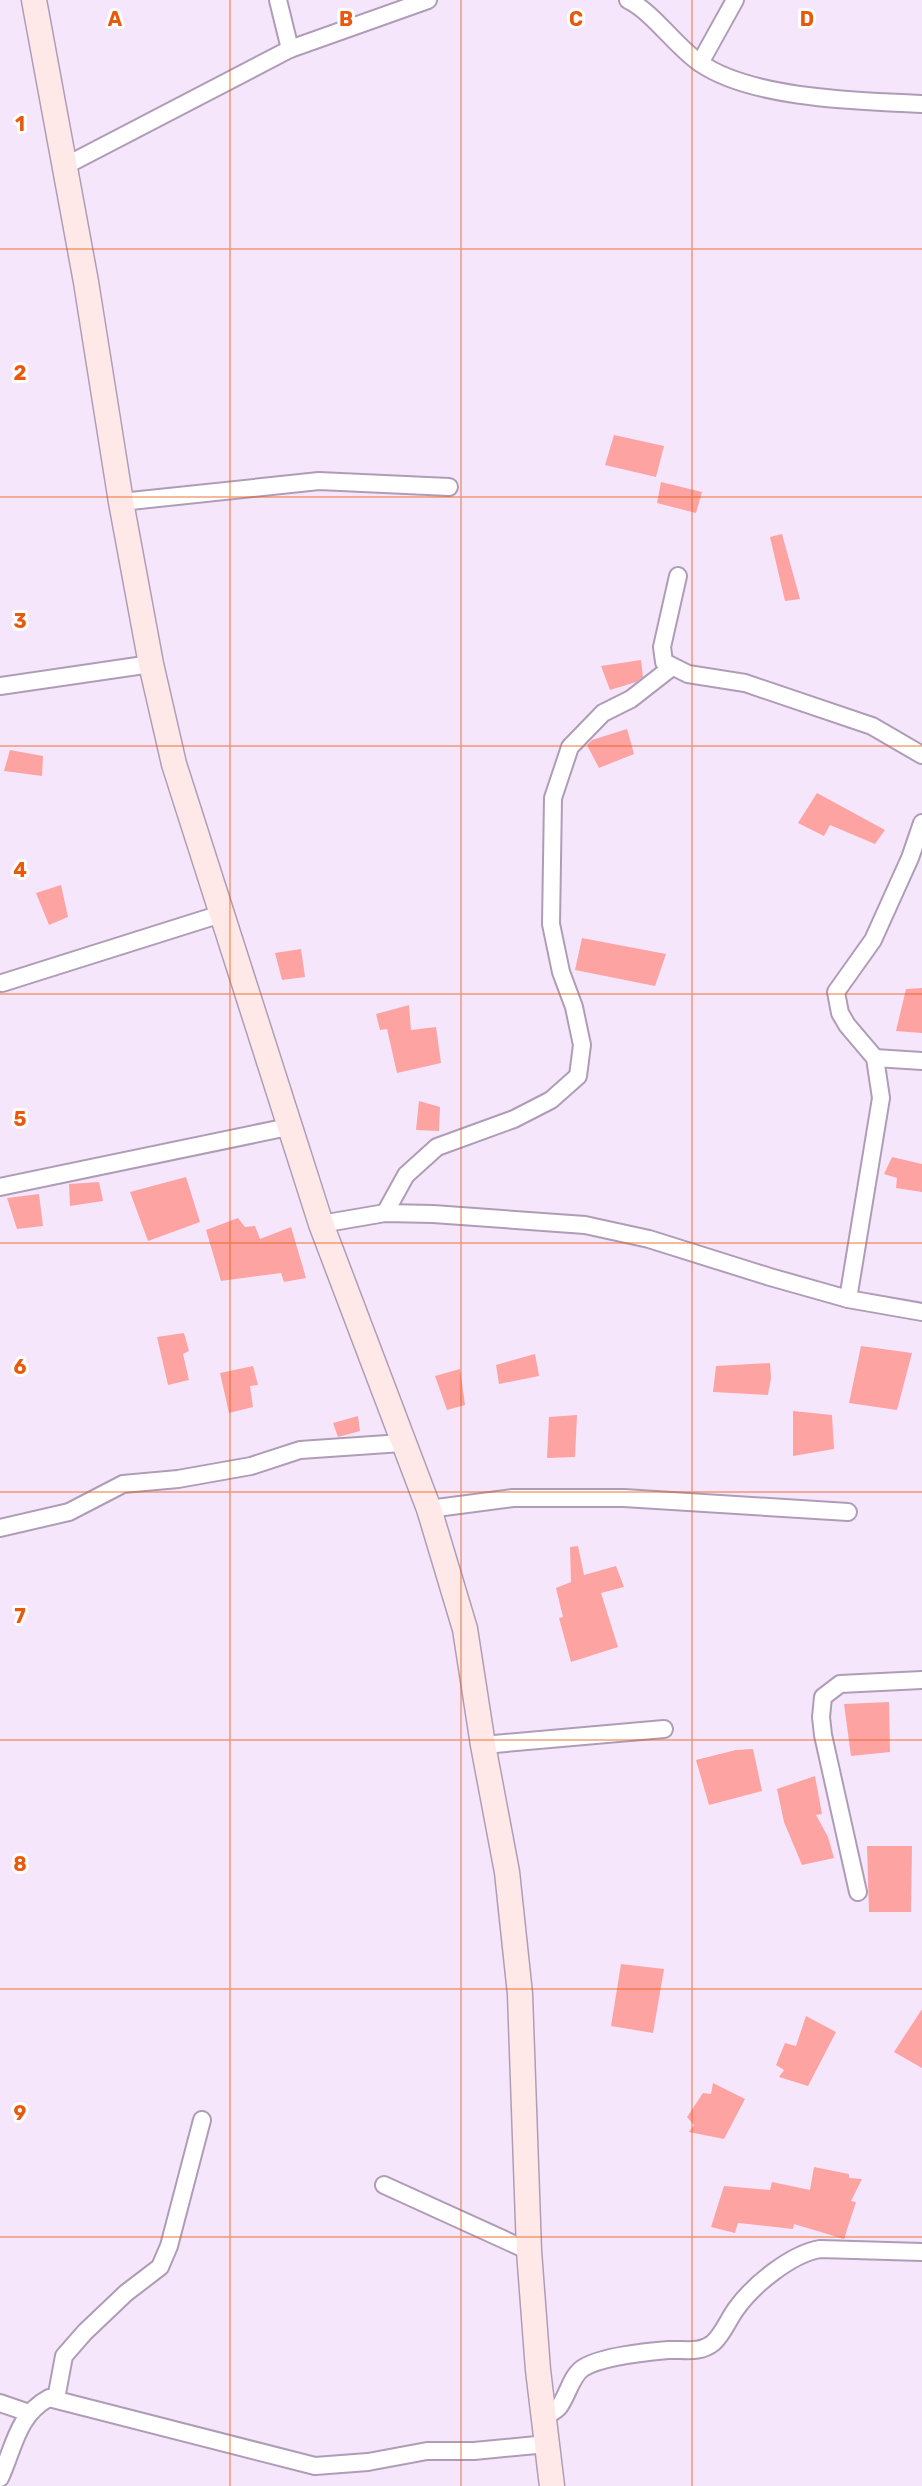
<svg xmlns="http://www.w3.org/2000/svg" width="922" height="2486" font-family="Rubik,sans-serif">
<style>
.building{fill:#fda3a2}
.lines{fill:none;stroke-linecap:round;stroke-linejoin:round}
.minor-casing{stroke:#af9db7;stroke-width:20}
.secondary-casing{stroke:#af9db7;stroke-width:27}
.minor{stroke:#fff;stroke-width:16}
.secondary{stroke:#ffe9e8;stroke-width:24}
.grid{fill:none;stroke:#e8590c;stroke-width:1.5;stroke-opacity:0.55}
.grid-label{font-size:20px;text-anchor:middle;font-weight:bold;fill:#e8590c;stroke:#fff;stroke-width:6;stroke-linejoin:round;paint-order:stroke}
</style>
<rect width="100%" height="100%" fill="#f6e6fc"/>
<!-- building -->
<g class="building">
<polygon points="614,435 664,446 656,477 605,465"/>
<polygon points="661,482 702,492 696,513 657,503"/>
<polygon points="782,534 800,599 785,601 770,537"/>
<polygon points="641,660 643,677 636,682 610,690 601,666"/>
<polygon points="627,729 634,754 599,768 587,745 592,740"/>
<polygon points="10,750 43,756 42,776 4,771"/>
<polygon points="817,793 885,830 875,844 830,825 824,836 798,823"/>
<polygon points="61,885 68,917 49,925 36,893"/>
<polygon points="582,938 666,954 655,986 575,970"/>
<polygon points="301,949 305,977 282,980 275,953"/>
<polygon points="922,988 922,1033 896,1031 906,989"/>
<polygon points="409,1005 411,1030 436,1027 441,1063 397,1073 387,1029 380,1030 376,1014"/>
<polygon points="419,1101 440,1107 439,1131 416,1130"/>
<polygon points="892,1157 922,1164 922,1192 896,1188 897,1178 884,1174"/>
<polygon points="186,1177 200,1222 148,1241 130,1192"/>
<polygon points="99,1182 103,1201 70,1206 69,1184"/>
<polygon points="39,1194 43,1226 17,1229 7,1198"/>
<polygon points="238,1218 245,1227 255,1226 260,1239 291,1227 306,1278 284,1282 281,1273 221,1281 206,1230"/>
<polygon points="184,1333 189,1351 183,1354 189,1380 168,1385 157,1337"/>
<polygon points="861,1346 912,1353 897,1410 849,1403"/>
<polygon points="535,1354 539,1376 499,1384 496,1365"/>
<polygon points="770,1363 771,1378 768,1395 713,1392 716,1366"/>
<polygon points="253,1366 258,1385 250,1386 253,1407 229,1413 220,1373"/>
<polygon points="460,1369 465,1405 447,1410 435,1376"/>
<polygon points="793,1411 832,1415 834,1449 793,1456"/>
<polygon points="577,1415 575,1457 547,1458 549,1417"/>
<polygon points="358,1416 360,1431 338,1437 333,1423"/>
<polygon points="578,1546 584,1575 616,1566 624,1587 601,1593 618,1647 571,1662 559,1618 563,1617 556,1588 571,1582 570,1547"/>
<polygon points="889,1702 890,1752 851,1756 844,1704"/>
<polygon points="753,1749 762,1791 709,1805 696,1760 736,1750"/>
<polygon points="815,1776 822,1814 816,1815 828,1837 834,1858 802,1865 784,1822 777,1789"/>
<polygon points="867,1846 912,1846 911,1912 869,1912"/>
<polygon points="621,1964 664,1969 653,2033 611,2026"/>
<polygon points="922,2009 922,2068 894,2052"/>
<polygon points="806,2016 836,2032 808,2086 779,2077 784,2070 776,2065 785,2043 796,2046"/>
<polygon points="713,2083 745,2099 724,2139 689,2132 694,2125 687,2117 703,2093 711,2094"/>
<polygon points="814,2167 849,2174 849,2178 862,2179 851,2201 856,2202 844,2239 794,2224 793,2229 738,2223 735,2233 711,2227 724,2186 770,2190 772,2182 810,2190"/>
</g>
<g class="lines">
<defs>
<g id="minor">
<polyline points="278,0 290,49"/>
<path d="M628,0C653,12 676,47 700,63C752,99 859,101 922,104"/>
<polyline points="700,63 735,0"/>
<polyline points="65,166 290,49 428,0"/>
<polyline points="121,502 319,481 449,487"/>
<polyline points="678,576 662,647 664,662 688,674 745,683 872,726 922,755"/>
<polyline points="0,686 151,664"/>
<polyline points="2,983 221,914"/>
<polyline points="875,1058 922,1061"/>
<polyline points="0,1187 288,1127"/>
<polyline points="385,1213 406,1175 437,1147 514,1119 551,1100 578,1076 582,1045 574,1007 561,972 551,924 553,798 570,747 603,713 631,699 672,667"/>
<polyline points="321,1224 385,1213 433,1214 585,1225 649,1239 770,1277 848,1299 922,1312"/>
<polyline points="848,1299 881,1098 875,1058 847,1025 840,1013 836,992 873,940 910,858 922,823"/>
<polyline points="429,1509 513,1498 624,1498 848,1512"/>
<polyline points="0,1528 69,1512 123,1484 178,1479 251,1466 300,1450 402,1443"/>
<polyline points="483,1745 664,1729"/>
<polyline points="858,1892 823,1735 821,1717 823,1697 840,1684 922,1680"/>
<polyline points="384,2185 529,2251"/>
<polyline points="56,2399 64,2356 85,2332 126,2293 160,2267 169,2246 202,2120"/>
<polyline points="0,2403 29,2413"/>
<path d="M544,2417C549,2414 556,2411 559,2407C568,2395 571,2376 583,2368C602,2356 646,2352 668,2350C684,2349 699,2354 713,2343C723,2334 728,2320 736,2309C753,2285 791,2254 820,2249L922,2252"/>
<path d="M0,2478C14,2448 17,2415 49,2398L315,2466L368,2462L427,2451H474L547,2444"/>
</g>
<polyline id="secondary" points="34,0 86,282 121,502 151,664 174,764 321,1224 429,1509 465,1629 483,1745 507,1872 520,1994 529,2251 538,2370 552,2486"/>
</defs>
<!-- minor casing -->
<use href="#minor" class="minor-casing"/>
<!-- secondary casing -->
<use href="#secondary" class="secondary-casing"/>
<!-- minor -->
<use href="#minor" class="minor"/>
<!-- secondary -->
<use href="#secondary" class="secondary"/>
</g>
<!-- grid -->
<path class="grid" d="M230,0V2486M461,0V2486M692,0V2486M0,249H922M0,497H922M0,746H922M0,994H922M0,1243H922M0,1492H922M0,1740H922M0,1989H922M0,2237H922"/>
<g class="grid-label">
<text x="115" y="26">A</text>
<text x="346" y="26">B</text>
<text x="576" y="26">C</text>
<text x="807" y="26">D</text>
<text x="20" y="131">1</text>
<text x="20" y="380">2</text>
<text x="20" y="628">3</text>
<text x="20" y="877">4</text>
<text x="20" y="1126">5</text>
<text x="20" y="1374">6</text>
<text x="20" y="1623">7</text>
<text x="20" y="1871">8</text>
<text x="20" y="2120">9</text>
</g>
</svg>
